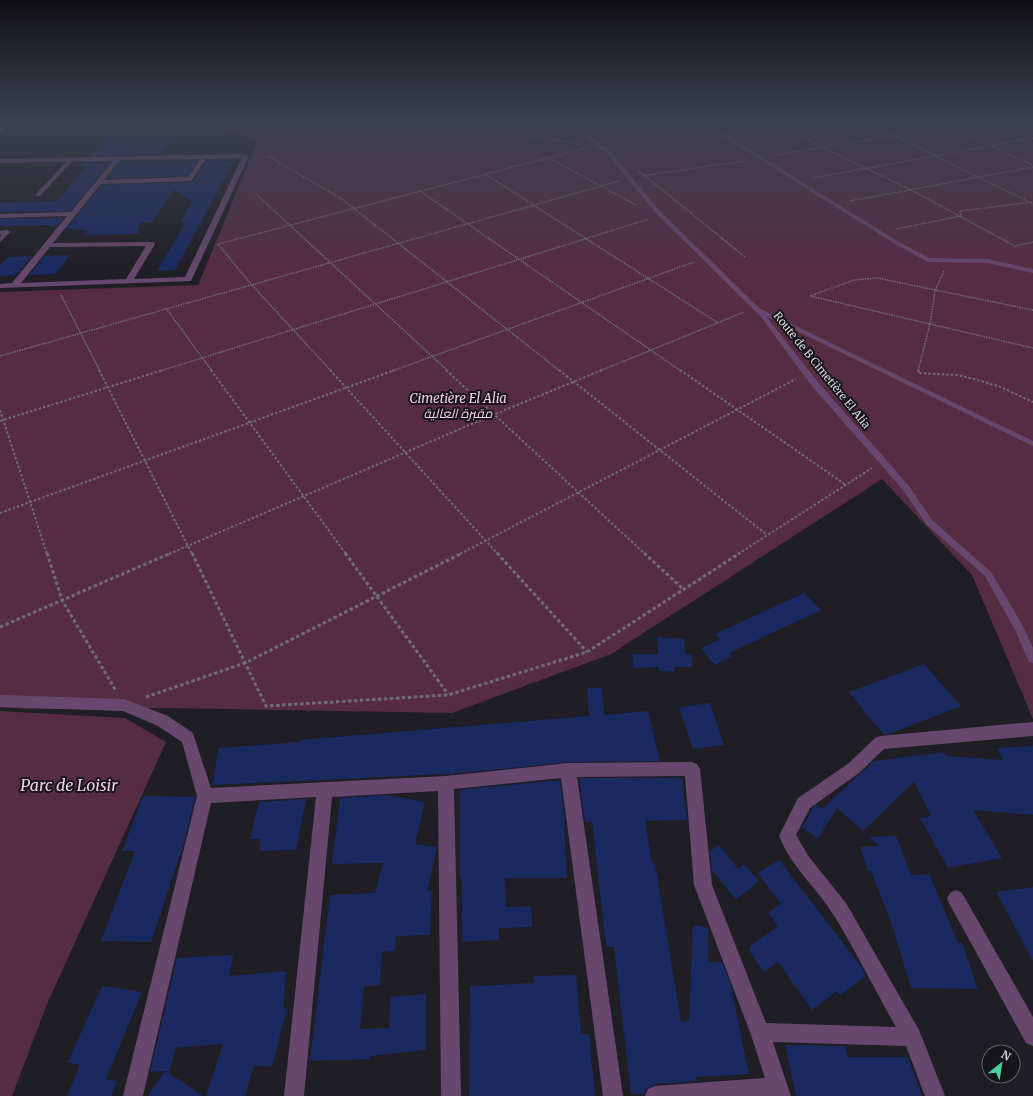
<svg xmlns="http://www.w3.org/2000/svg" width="1033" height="1096" font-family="Merriweather,Cairo,serif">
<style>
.green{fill:#562c43}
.building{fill:#1a2a60}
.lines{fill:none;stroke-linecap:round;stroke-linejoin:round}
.path-far2{stroke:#6f6e73;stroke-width:1.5;stroke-dasharray:1.5 1;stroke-linecap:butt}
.path-far1{stroke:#6f6e73;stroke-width:2;stroke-dasharray:2.5 2;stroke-linecap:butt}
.path{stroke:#6f6e73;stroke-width:3;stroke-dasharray:3.5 2.5;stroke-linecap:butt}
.lane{fill:#67476d;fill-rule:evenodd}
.street{fill:#67476d;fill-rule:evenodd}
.secondary{fill:#8f5d99;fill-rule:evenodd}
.labels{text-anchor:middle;stroke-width:4;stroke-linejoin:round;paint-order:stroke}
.far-street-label{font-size:11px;fill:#d8d7db;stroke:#16151a}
.park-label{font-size:13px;font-style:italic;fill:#f7cfe2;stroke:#16151a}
.near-park-label{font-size:16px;font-style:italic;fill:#f7cfe2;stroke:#16151a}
</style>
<rect width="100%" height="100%" fill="#1f1e24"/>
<!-- green -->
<g class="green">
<polygon points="199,119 1033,119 1033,719 972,575 882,479 611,654 452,713 167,708 27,709 0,707 0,292 198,285 258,140"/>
<polygon points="0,711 125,718 166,742 47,1004 12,1096 0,1096"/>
</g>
<!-- building -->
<g class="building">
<polygon points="124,135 160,135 157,138 173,138 161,154 91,156 107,137"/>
<polygon points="227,160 226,162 233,162 175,270 157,271 186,222 180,222 192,201 173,189 152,222 140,222 138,234 84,235 87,231 67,228 102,185 190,182 193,181 207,161"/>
<polygon points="121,161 197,161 187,176 107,178"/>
<polygon points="85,163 110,163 70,211 0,212 0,203 57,201 87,166 82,166"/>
<polygon points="64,218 56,227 46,225 0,226 0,219"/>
<polygon points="70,255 56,274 29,275 45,256"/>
<polygon points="32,256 16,275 0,276 0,266 8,257"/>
<polygon points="804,593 821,610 729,653 732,656 715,665 701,648 720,639 715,634"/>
<polygon points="657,637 684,639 685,654 692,654 692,667 674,667 674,672 659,671 658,667 633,668 632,654 658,654"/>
<polygon points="924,664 961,706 889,734 883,734 849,692"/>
<polygon points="587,688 602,688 604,715 648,711 660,761 568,762 461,773 454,772 454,774 446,774 212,785 219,748 299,742 299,740 589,716"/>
<polygon points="710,703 724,745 693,749 679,707"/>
<polygon points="1033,746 1033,815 973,810 1002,858 948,868 920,818 931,816 914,782 863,831 837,808 818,839 802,827 814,807 816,805 822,809 874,761 944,752 946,756 1003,760 997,748"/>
<polygon points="579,778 682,778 687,820 645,821 652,863 655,863 681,1022 689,1021 693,925 708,928 708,962 722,962 730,983 749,1074 696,1077 697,1081 655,1084 647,1088 644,1094 631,1094 614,947 606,947 592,822 585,822"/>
<polygon points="560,780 565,822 564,822 567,878 505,878 506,907 531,906 532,927 499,928 499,940 462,942 462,878 460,878 460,790"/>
<polygon points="386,795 425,802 415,844 437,847 427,891 432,891 430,935 396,936 395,951 382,952 380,985 364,986 360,1029 389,1028 390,997 426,994 426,1050 370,1056 370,1059 310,1061 330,895 375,893 383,863 332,864 340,798"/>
<polygon points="143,796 195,797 184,843 151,942 101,941 135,851 122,851"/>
<polygon points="306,799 296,850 259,851 261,839 250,839 259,802"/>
<polygon points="896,836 911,875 929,874 958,943 962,943 978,989 911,988 892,925 871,871 868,871 860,847 879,846 869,837"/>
<polygon points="719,845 738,869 744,864 759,881 736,900 712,870 710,851"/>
<polygon points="779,860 861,966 866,976 840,995 837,991 812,1010 778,962 764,972 750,952 750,946 778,926 768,913 781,904 758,873"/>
<polygon points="1033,887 1033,961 996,892"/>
<polygon points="233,955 229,976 286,971 283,1008 287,1009 272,1067 254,1065 245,1096 206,1096 223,1044 175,1048 170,1071 166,1071 203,1096 148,1096 165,1071 150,1072 177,958"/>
<polygon points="576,975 581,1034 589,1034 595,1096 469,1096 470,986 534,983 533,976"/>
<polygon points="102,986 142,992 106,1079 117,1081 111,1096 67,1096 80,1065 68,1062"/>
<polygon points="785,1045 845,1046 848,1057 908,1057 922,1096 796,1096"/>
</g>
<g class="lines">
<!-- path-far2 -->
<g class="path-far2">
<polyline points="421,119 579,144"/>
<polyline points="773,119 822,147 911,190 1015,246 1033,242"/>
<polyline points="860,119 1033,204"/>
<polyline points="933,119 1033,165"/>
<polyline points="1006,119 1033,130"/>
<polyline points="494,130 508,119"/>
<polyline points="746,136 854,119"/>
<polyline points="776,155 994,119"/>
<polyline points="268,156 342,199 560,371"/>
<polyline points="549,158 636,205"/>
<polyline points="639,171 745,257"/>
<polyline points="485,174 718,323"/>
<polyline points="642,176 744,161"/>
<polyline points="813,178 1033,138"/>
<polyline points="420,191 681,371"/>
<polyline points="256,194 448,371"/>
<polyline points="850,201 1033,167"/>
<polyline points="896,229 961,216 960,211 1033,202"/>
<polyline points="61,295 100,371"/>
<polyline points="166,308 212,371"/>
<polyline points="1033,310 877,278 854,280 810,296 1033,348"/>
<polyline points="0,356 619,181"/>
<polyline points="160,371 649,219"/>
<polyline points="331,371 251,284 218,244 586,148"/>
<polyline points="392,371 694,262"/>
<polyline points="600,371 744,312"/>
<polyline points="918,371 930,324 935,291 944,271"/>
</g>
<!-- path-far1 -->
<g class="path-far1">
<polyline points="99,370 192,554"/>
<polyline points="211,370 346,554"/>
<polyline points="330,370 498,554"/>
<polyline points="446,370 645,554"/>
<polyline points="559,370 767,535"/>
<polyline points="680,370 846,485"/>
<polyline points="919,370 918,373 956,375 970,378 998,386 1033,402"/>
<polyline points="0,410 47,554"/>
<polyline points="0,421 163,370"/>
<polyline points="0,513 395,370"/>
<polyline points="169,554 488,417 602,370"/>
<polyline points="460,554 796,379"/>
<polyline points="738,554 872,468"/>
</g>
<!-- path -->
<g class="path">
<polyline points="47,553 62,600 116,691"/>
<polyline points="192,553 266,706 448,695 587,652 740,553"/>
<polyline points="345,553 448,694"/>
<polyline points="497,553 587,652"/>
<polyline points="644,553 683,589"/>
<polyline points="0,627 171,553"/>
<polyline points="146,697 245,663 462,553"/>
</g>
<!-- lane -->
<g class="lane">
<polygon points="562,119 567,119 610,151 659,210 759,308 1033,441 1033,446 766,316 817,381 909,486 932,520 991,572 1023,626 1033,648 1033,663 1029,662 1015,630 985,576 926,524 903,490 811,385 761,317 655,212 606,153"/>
<polygon points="695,119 701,119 899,242 929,258 988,259 1033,269 1033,273 988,263 928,262 895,244"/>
<polygon points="70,158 74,159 40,196 36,196 36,194"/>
<polygon points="7,230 10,232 0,242 0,237 2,234 0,235 0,231"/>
</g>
<!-- street -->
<g class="street">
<path d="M246,154L249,156L191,281L0,288V284L12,283L67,216L0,218V214L71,212L113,161L0,163V159ZM242,158L185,277L134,279L155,244L154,242L53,243L101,184L190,181L192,180L206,159ZM200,159L188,177L104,180L120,160ZM146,246L126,279L21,283L50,247Z"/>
<path d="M0,695L124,699L168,716L193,733L211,788L446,776L568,763L692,762L697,764L700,769L712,885L766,1023L896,1027C875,990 856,952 835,917C817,888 792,868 779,836L798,798L849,763L875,738L880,736L1033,722V736L884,749L859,773L810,808L796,835L809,857L846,903L919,1030L945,1096H925L906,1046L773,1042L791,1096H645L648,1089L655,1086L765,1078L750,1032L694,885L685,776L577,777L623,1096H603L561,778L454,789L461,1096H441L438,791L332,797L304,1096H284L316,797L211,803L143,1096H123L197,796L182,742L158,726L123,711L0,707Z"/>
<polygon points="956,890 962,893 1033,1017 1033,1046 1026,1043 950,905 947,899 950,893"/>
</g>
<!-- secondary -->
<polygon class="secondary" points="9,119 15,119 0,133 0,128"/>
</g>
<!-- sky -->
<linearGradient id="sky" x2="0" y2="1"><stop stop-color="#111014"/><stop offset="0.44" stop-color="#3c4150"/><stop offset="1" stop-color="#3c4150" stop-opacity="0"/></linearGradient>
<rect width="1033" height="273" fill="url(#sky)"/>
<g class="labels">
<!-- far-street labels -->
<g class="far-street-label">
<text transform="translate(822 370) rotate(51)" y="4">Route de B Cimetière El Alia</text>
</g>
<!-- park labels -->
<g class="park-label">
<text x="458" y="403">Cimetière El Alia<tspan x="458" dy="15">مقبرة العالية</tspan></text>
</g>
<!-- near-park labels -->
<g class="near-park-label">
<text x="69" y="791">Parc de Loisir</text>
</g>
</g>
<!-- north arrow -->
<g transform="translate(1001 1064) rotate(30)"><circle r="19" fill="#16151a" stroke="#646367"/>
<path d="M0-3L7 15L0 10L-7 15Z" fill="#49d49c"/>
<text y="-6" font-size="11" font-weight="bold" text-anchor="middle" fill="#d8d7db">N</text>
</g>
</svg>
